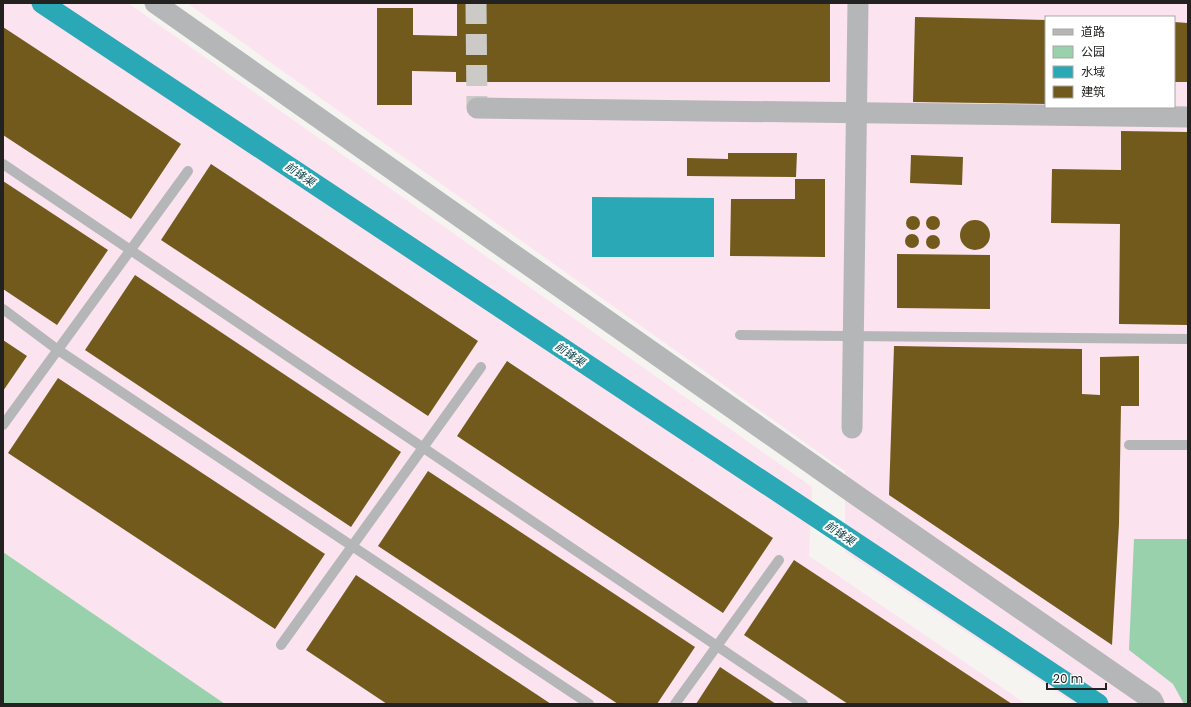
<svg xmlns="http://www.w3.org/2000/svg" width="1191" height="707" font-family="Poppins,'Noto Sans SC',sans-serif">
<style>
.industrial{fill:#fbe3ef;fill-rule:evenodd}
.green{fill:#98d1ab}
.water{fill:#2aa8b5}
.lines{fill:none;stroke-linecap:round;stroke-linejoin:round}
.canal{stroke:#2aa8b5;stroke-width:21}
.building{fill:#725a1c}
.minor-tunnel{stroke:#cccac7;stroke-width:21;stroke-dasharray:21 10;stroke-linecap:butt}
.service{stroke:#b5b6b7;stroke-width:10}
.minor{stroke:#b5b6b7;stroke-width:21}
.labels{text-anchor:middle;stroke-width:4;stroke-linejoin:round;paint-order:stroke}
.water-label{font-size:11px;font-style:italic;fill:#073f44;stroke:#fff}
</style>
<rect width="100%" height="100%" fill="#f6f4f1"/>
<!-- industrial -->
<g class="industrial">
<polygon points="3,3 128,3 812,487 809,556 1026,704 225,704 3,552"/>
<path d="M187,3H1188V704H1075L845,552V471ZM1046,17H1174V107H1046Z"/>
</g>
<!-- green -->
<g class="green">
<polygon points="1134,539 1188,539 1188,704 1184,704 1173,684 1129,650"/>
<polygon points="3,552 225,704 3,704"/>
</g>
<!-- water -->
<polygon class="water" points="592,197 714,198 714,257 592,257"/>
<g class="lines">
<!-- canal -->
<polyline class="canal" points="42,3 1098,704"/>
</g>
<!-- building -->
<g class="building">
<polygon points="457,3 830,3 830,82 456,82 456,72 412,71 412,105 377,105 377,8 413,8 413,35 457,36"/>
<polygon points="915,17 1046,20 1046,104 913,102"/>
<polygon points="1174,22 1188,23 1188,82 1174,82"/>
<polygon points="3,27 181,144 131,219 3,135"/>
<polygon points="1121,131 1188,132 1188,325 1119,324 1120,224 1051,223 1052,169 1121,170"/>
<polygon points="728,153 797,153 796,177 687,176 687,158 728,159"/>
<polygon points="911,155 963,157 962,185 910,183"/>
<polygon points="211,164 478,341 428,416 161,240"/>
<polygon points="795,179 825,179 825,257 730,256 731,199 795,199"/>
<polygon points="3,181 108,250 57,325 3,289"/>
<circle cx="913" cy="223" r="7"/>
<circle cx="933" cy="223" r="7"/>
<circle cx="975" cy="235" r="15"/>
<circle cx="912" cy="241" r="7"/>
<circle cx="933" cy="242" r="7"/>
<polygon points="897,254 990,255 990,309 897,308"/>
<polygon points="135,275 401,452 351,527 85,350"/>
<polygon points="3,340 27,356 3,391"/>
<polygon points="894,346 1082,349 1082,394 1100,395 1100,357 1139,356 1139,406 1121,406 1119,524 1112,645 889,495"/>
<polygon points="507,361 773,538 723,613 457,436"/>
<polygon points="58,378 325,554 275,629 8,453"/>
<polygon points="428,471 695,647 657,704 618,704 378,546"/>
<polygon points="794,560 1012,704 848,704 744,635"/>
<polygon points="356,575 551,704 387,704 306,650"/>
<polygon points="720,667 776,704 696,704"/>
</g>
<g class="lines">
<!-- minor-tunnel -->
<polyline class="minor-tunnel" points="476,3 477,108"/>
<!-- service -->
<g class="service">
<polyline points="3,164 803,704"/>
<polyline points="3,309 58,350 589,704"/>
<polyline points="740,335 1188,339"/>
<polyline points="3,425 188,171"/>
<polyline points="1129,445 1188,445"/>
<polyline points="281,645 481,367"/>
<polyline points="675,704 779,560"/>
</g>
<!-- minor -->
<g class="minor">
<polyline points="155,3 866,502 1152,700 1154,704"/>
<polyline points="477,108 1188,117"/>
<polyline points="852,428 858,3"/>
</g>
</g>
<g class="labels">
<!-- water labels -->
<g class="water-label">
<text transform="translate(300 174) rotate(34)" y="4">前锋渠</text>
<text transform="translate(570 354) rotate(34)" y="4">前锋渠</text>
<text transform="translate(840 533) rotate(34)" y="4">前锋渠</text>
</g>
</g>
<!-- border -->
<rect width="1191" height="707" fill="none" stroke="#232221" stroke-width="8"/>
<!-- legend -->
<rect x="1045" y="16" width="130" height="92" fill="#ffffff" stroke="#a7a7a6"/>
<rect x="1053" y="29" width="20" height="6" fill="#b5b6b7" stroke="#a7a7a6"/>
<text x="1081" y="36" font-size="12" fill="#232221">道路</text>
<rect x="1053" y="46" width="20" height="12" fill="#98d1ab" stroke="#a7a7a6"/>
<text x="1081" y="56" font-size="12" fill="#232221">公园</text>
<rect x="1053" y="66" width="20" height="12" fill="#2aa8b5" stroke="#a7a7a6"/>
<text x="1081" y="76" font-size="12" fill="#232221">水域</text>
<rect x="1053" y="86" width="20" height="12" fill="#725a1c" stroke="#a7a7a6"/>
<text x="1081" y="96" font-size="12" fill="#232221">建筑</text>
<!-- scale -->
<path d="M1047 683v6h59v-6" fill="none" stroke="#232221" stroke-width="2"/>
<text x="1053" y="683" font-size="12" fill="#232221" stroke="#ffffff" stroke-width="3" paint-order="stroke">20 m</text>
</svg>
